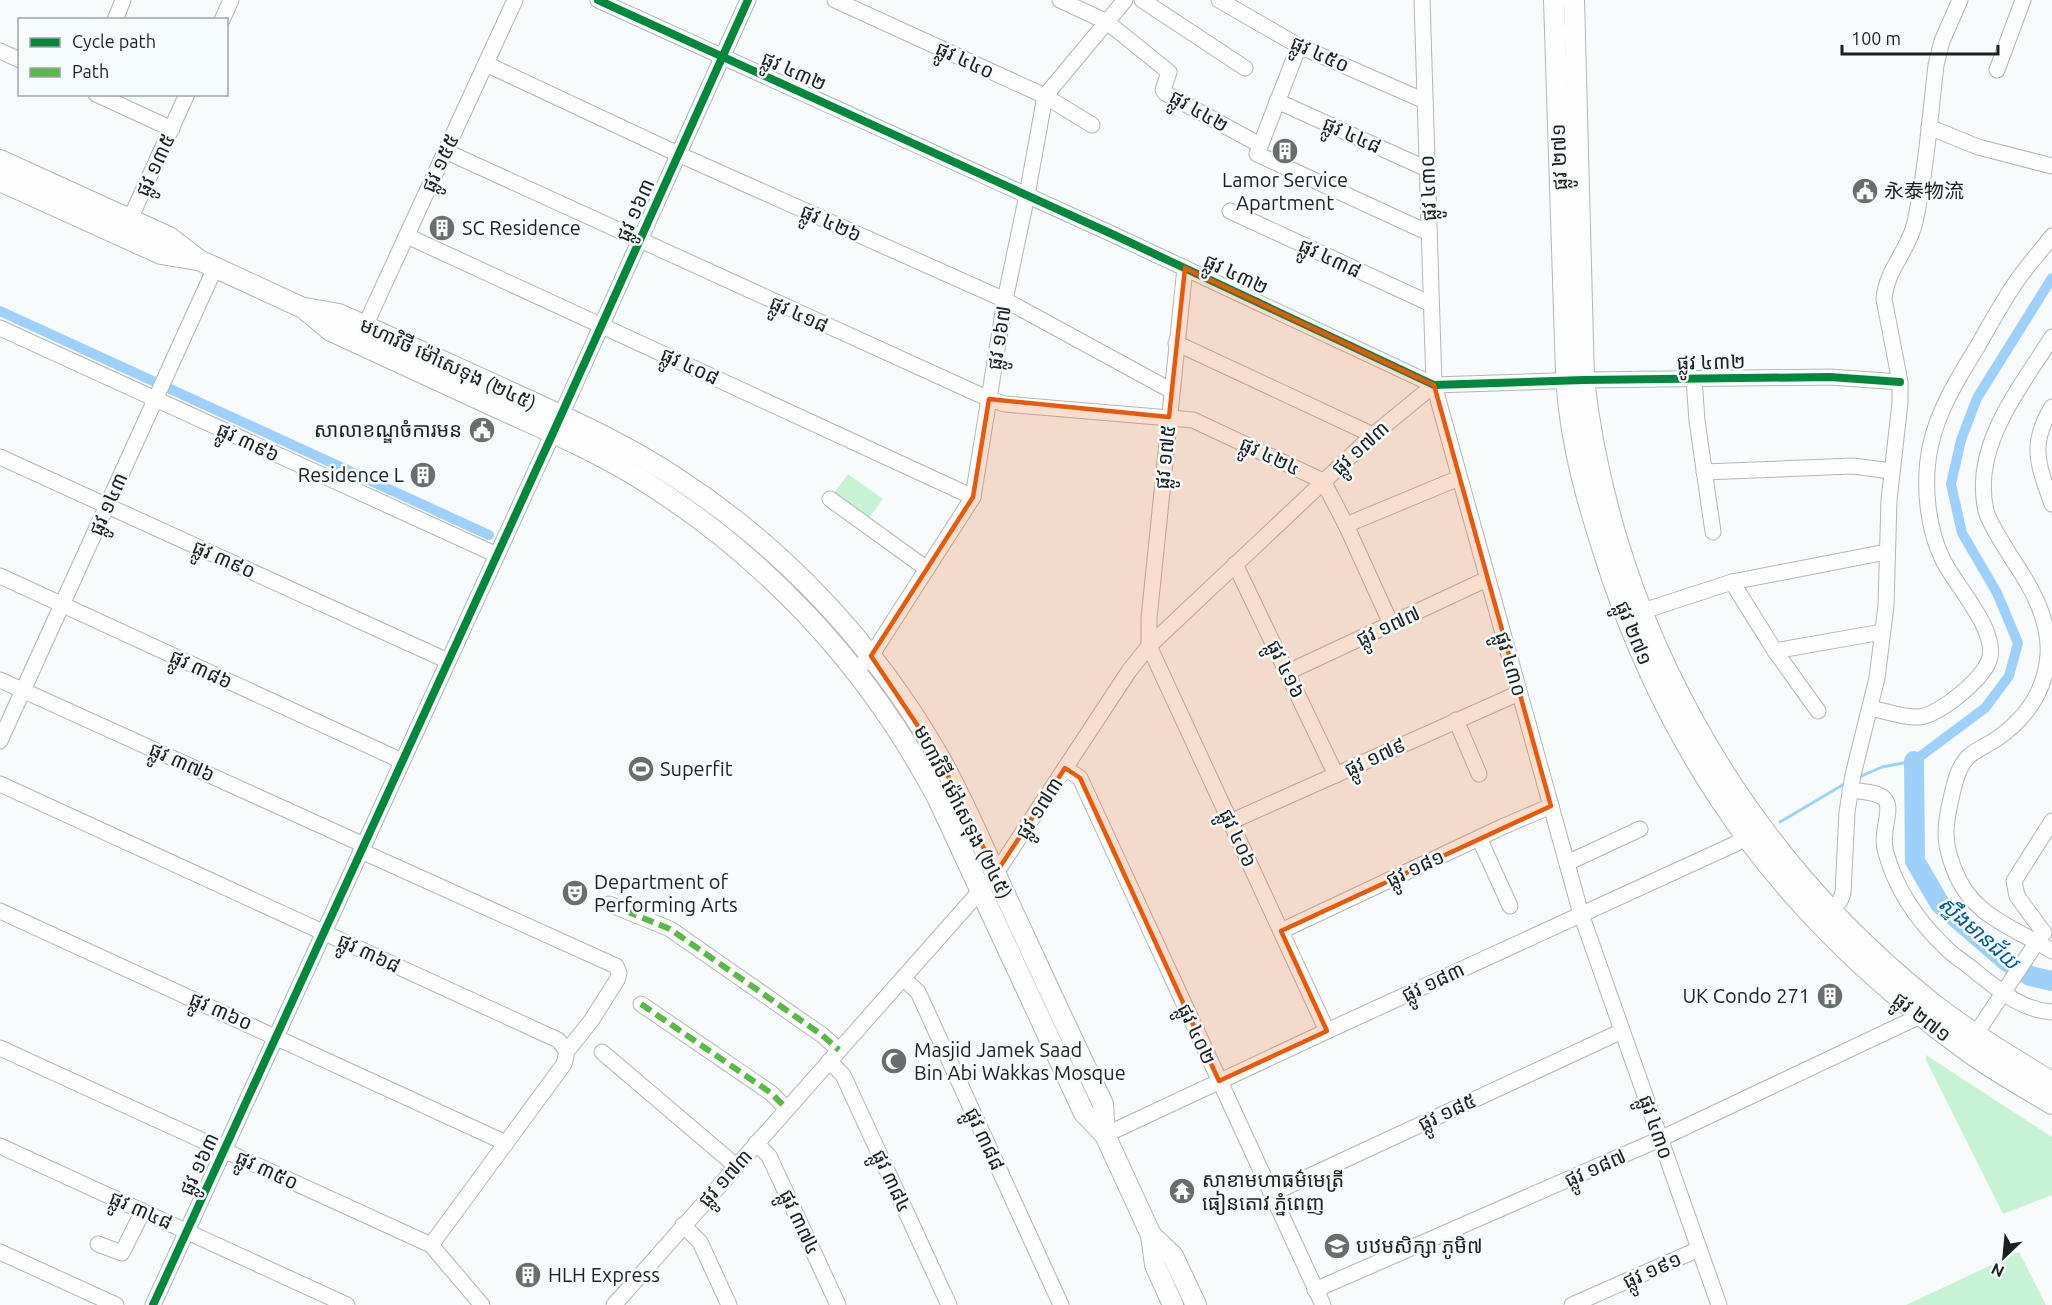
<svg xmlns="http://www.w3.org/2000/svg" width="2052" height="1305" font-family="Ubuntu,'Noto Sans SC','Noto Sans Khmer',sans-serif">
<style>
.green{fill:#c7f3d5}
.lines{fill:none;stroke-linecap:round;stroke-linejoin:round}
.stream{stroke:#9dd1fb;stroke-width:3}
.canal{stroke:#9dd1fb;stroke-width:10}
.river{stroke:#9dd1fb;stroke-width:20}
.minor-casing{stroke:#b3b6b6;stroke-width:17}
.major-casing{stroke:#b3b6b6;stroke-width:22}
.minor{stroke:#fefefe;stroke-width:15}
.major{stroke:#fefefe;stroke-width:20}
.quiet{stroke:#58b947;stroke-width:6;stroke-dasharray:12 6;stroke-linecap:butt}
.cycleway-casing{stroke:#f6fcfc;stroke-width:11}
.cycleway{stroke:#00873e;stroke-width:8}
.marked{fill:#e8590c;fill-opacity:0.2;stroke:#e8590c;stroke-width:4.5;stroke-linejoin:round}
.labels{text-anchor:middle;stroke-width:5;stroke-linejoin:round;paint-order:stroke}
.street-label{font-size:20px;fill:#1d2020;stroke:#f6fcfc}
.poi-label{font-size:20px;fill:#1d2020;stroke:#f6fcfc;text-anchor:start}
.water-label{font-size:21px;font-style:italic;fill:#005c92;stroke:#f6fcfc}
</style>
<rect width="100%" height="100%" fill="#f7fbfb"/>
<!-- green -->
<g class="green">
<polygon points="848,474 883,499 866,522 831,497"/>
<polygon points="1926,1055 2052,1137 2052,1195 2003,1214 1926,1060"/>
<polygon points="2019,1252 2046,1305 1906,1305"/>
</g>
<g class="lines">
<!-- stream -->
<g class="stream">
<polyline points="1857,778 1882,767 1914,761"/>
<polyline points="1780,822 1846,783"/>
</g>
<!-- canal -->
<g class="canal">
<polyline points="0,311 489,535"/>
<polyline points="1914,761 1985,708 2009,676 2018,643 1997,593 1962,533 1951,484 1961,440 1977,398 2052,278"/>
</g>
<!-- river -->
<polyline class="river" points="1914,761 1915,861 1940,904 2006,961 2030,976 2052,981"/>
<defs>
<g id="minor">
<polyline points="598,0 1112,234 1434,385 1584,380 1830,377 1900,382"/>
<polyline points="835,0 1045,96 1092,125"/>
<polyline points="1060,0 1107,22 1169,72 1163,90 1165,93 1260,145"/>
<polyline points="1142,0 1245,68"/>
<polyline points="1219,0 1299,46 1425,101"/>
<polyline points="1422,0 1434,385 1581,914 1719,1305"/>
<polyline points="115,20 123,0"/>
<polyline points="222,20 231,0"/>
<polyline points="1299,46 1257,154 1429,233"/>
<polyline points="0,51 20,60"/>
<polyline points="486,64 678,154 1005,300 1172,391"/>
<polyline points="1997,70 2023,0"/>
<polyline points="96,94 172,129"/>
<polyline points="1277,101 1427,169"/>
<polyline points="1929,127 1978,147 2052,166"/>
<polyline points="445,151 989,399 1005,404 1193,420 1323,481 1346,525 1391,624"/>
<polyline points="1230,211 1431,304"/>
<polyline points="126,228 187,94"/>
<polyline points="407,236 973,497"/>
<polyline points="1185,268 1149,618 1149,646 1327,1031"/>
<polyline points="365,326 515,0"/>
<polyline points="0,328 497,555"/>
<path d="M2052,337C2020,389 1971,446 1986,511C1990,526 2013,560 2022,574C2037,598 2050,626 2048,655C2045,692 2025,720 1995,740C1986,746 1975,750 1968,757C1956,769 1953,791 1949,808C1944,832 1945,846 1954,869C1971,916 2013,927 2052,951"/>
<polyline points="1176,343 1373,435"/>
<polyline points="1694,379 1697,421 1713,532"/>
<path d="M2052,407C2029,445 2038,464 2052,504"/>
<polyline points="0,457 448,661"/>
<polyline points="1704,472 1853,466 1891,471"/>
<polyline points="830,499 927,569"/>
<polyline points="1346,525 1459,478"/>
<polyline points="1235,564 1336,775"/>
<polyline points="0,576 402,761"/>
<polyline points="1732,582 1775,651 1818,711"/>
<polyline points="1643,611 1732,582 1886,552"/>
<polyline points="1775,651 1882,632"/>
<polyline points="855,670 871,656 973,497 1005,300 1027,195 1045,96 1125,0"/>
<polyline points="1288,672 1487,579"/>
<polyline points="0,680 364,845"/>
<path d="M1870,708C1886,711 1903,718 1919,717C1940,715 1986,677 1990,657C1996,628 1955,585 1943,560C1927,528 1923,483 1930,448C1937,412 1957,380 1976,349C1990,325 2004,298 2021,275C2031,262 2042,249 2052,236"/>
<polyline points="1456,720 1479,774"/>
<polyline points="0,741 215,268"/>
<polyline points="1065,768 1080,778 1323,1305"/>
<polyline points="0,784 558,1040 567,1051 564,1064 431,1245"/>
<path d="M1850,790C1861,792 1883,791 1887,803C1891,814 1880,835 1886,853C1896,889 1917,920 1944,946C1953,956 1966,963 1976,972C1999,990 2021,1010 2052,1012"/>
<polyline points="1230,822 1519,693"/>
<polyline points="1479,838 1510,906"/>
<polyline points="361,851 616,966 619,973 617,980 591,1021 567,1051"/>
<polyline points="1567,863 1640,829"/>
<polyline points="609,904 670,929 822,1035 839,1050"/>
<path d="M1831,909L1840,901L1843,893L1847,812L1853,775L1877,678L1886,606L1889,500L1900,403V382L1884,299C1886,270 1909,250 1915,222C1926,171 1930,117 1936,65L1942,41L1960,0"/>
<polyline points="0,911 506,1143"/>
<polyline points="1281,931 1502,827 1551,806"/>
<polyline points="2044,933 2017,896 2014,881 2052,821"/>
<polyline points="903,978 918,992 1061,1305"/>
<polyline points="641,1004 771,1093 787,1109"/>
<polyline points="1975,1035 2041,936"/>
<polyline points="0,1048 431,1245 482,1305"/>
<polyline points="602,1052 736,1166"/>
<polyline points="829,1061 843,1075 949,1305"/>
<polyline points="1105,1135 1327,1031 1735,844 1754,831"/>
<polyline points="756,1143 769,1156 838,1305"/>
<polyline points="0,1146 347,1305"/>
<polyline points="1271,1194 1622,1031"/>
<polyline points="683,1225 700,1242 729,1305"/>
<polyline points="98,1244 122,1253 143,1211"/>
<polyline points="0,1252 116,1305"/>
<polyline points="1315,1290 1660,1139 1920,1016 1926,1009"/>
<polyline points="153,1305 553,433 748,0"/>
<polyline points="614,1305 996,873 1129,671 1149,646 1373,435 1434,385"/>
<polyline points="1572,1305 1699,1249"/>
</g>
<g id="major">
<path d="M1554,0L1566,373C1569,444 1590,512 1612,578C1681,778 1793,924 1963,1048C1991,1069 2022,1086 2052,1104"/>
<path d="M1574,0L1584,380C1613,625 1738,848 1931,1002C1969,1032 2011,1057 2052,1082"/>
<path d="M0,160L169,237L199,260L303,308L331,331C387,357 444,383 500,409C544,429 589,448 631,473C762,552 867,664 938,799L1084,1113L1105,1135L1151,1235L1155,1265L1173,1305"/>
<polyline points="0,181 161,254 197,260"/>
<path d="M305,308L339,314C398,341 457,368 517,395C571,420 625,444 675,477C783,547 874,644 938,755C963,798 982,845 1003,890C1036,961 1069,1033 1103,1104L1105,1135"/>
<polyline points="1151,1235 1173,1256 1196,1305"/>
</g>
</defs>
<!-- minor casing -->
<use href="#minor" class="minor-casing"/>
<!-- major casing -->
<use href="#major" class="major-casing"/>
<!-- minor -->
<use href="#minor" class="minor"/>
<!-- major -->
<use href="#major" class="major"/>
<!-- quiet -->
<g class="quiet">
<polyline points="609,904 670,929 822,1035 839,1050"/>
<polyline points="641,1004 771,1093 787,1109"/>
</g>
<defs>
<g id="cycleway">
<polyline points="598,0 1112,234 1434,385 1584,380 1830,377 1900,382"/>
<polyline points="153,1305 553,433 748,0"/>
</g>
</defs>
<!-- cycleway casing -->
<use href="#cycleway" class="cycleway-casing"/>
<!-- cycleway -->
<use href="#cycleway" class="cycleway"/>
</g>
<!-- marked area -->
<path class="marked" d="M1185,268L1434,385L1551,806L1281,931L1327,1031L1219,1081L1080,778L1065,768L996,873L938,756L871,656L973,497L989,399L1169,417Z"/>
<!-- icons -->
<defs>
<symbol id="building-disc" viewBox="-11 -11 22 22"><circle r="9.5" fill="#696d6d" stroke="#f6fcfc"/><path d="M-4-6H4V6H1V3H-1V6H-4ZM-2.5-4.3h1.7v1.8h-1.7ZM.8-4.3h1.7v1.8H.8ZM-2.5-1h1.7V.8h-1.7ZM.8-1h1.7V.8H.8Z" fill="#fff"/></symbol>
<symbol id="civic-disc" viewBox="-11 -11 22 22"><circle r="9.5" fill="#696d6d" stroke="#f6fcfc"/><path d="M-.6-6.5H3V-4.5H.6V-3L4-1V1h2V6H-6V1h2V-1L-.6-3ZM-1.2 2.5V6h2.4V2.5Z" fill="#fff"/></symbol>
<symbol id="stadium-disc" viewBox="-11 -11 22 22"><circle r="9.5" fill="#696d6d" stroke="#f6fcfc"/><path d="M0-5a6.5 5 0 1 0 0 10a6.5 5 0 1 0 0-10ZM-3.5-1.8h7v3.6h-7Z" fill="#fff"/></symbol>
<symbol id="theatre-disc" viewBox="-11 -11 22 22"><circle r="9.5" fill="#696d6d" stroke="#f6fcfc"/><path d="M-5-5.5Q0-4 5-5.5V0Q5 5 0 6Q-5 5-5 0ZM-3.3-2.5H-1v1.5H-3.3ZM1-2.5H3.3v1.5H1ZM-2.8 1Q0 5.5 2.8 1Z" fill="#fff"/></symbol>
<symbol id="mosque-disc" viewBox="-11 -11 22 22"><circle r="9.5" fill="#696d6d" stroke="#f6fcfc"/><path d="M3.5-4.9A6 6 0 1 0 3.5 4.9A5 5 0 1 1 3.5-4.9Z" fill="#fff"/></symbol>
<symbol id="temple-disc" viewBox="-11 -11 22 22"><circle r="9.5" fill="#696d6d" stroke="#f6fcfc"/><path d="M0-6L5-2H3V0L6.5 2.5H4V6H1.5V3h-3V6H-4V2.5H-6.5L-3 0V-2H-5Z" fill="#fff"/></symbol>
<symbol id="school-disc" viewBox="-11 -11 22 22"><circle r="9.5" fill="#696d6d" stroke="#f6fcfc"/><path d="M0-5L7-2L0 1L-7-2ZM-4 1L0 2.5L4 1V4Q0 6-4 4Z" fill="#fff"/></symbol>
</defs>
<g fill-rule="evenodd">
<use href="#building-disc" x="1270" y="136" width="30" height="30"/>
<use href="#civic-disc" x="1850" y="176" width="30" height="30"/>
<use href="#building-disc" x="427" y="213" width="30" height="30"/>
<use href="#civic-disc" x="467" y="415" width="30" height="30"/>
<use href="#building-disc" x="408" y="460" width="30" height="30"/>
<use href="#stadium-disc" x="626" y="754" width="30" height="30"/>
<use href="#theatre-disc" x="560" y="878" width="30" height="30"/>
<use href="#building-disc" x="1815" y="981" width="30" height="30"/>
<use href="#mosque-disc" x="879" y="1046" width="30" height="30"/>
<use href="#temple-disc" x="1167" y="1176" width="30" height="30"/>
<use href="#school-disc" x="1322" y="1231" width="30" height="30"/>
<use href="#building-disc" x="513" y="1260" width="30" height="30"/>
</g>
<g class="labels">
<!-- street labels -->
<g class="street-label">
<text transform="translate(1320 54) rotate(24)" y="7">ផ្លូវ ៤៥០</text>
<text transform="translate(965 60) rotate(25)" y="7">ផ្លូវ ៤៤០</text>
<text transform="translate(794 71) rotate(24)" y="7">ផ្លូវ ៤៣២</text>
<text transform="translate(1199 111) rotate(30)" y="7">ផ្លូវ ៤៤២</text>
<text transform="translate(1352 135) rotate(24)" y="7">ផ្លូវ ៤៤៨</text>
<text transform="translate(1559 157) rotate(-92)" y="7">ផ្លូវ ២៧១</text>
<text transform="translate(440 163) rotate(-65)" y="7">ផ្លូវ ១៥៥</text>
<text transform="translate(155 165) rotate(-65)" y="7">ផ្លូវ ១៣៥</text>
<text transform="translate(1428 188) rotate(-92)" y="7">ផ្លូវ ៤៣០</text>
<text transform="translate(635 210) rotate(-66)" y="7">ផ្លូវ ១៦៣</text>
<text transform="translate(831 223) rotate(24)" y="7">ផ្លូវ ៤២៦</text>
<text transform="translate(1330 258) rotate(25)" y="7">ផ្លូវ ៤៣៨</text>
<text transform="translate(1236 274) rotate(25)" y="7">ផ្លូវ ៤៣២</text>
<text transform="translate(799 314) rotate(24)" y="7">ផ្លូវ ៤១៨</text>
<text transform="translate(999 338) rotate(-81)" y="7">ផ្លូវ ១៦៧</text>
<text transform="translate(1711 362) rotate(-1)" y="7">ផ្លូវ ៤៣២</text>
<text transform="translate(448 364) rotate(25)" y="7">មហាវិថី ម៉ៅសេទុង (២៤៥)</text>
<text transform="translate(690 366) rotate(25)" y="7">ផ្លូវ ៤០៨</text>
<text transform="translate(248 442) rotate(25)" y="7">ផ្លូវ ៣៩៦</text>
<text transform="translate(1360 448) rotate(-42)" y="7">ផ្លូវ ១៧៣</text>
<text transform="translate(1270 456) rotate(25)" y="7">ផ្លូវ ៤២៤</text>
<text transform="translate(1165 457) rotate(-84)" y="7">ផ្លូវ ១៧៥</text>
<text transform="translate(108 504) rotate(-66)" y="7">ផ្លូវ ១៤៣</text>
<text transform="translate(224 559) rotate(24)" y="7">ផ្លូវ ៣៩០</text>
<text transform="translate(1388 626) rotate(-25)" y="7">ផ្លូវ ១៧៧</text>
<text transform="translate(1634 633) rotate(68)" y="7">ផ្លូវ ២៧១</text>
<text transform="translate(1511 664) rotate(74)" y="7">ផ្លូវ ៤៣០</text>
<text transform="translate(201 669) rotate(25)" y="7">ផ្លូវ ៣៨៦</text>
<text transform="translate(1286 669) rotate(64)" y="7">ផ្លូវ ៤១៦</text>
<text transform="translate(1375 757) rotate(-25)" y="7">ផ្លូវ ១៧៩</text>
<text transform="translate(182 762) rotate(24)" y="7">ផ្លូវ ៣៧៦</text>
<text transform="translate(1039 808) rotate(-57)" y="7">ផ្លូវ ១៧៣</text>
<text transform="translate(963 812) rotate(63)" y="7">មហាវិថី ម៉ៅសេទុង (២៤៥)</text>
<text transform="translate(1238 838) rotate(65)" y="7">ផ្លូវ ៤០៦</text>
<text transform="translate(1415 868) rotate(-25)" y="7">ផ្លូវ ១៨១</text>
<text transform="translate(369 953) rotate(25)" y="7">ផ្លូវ ៣៦៨</text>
<text transform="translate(1433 982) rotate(-25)" y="7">ផ្លូវ ១៨៣</text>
<text transform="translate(221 1011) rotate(24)" y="7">ផ្លូវ ៣៦០</text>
<text transform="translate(1922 1017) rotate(38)" y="7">ផ្លូវ ២៧១</text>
<text transform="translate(1197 1034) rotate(65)" y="7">ផ្លូវ ៤០២</text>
<text transform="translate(1447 1112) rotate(-25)" y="7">ផ្លូវ ១៨៥</text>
<text transform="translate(1656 1127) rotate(71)" y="7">ផ្លូវ ៤៣០</text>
<text transform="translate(985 1139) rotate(65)" y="7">ផ្លូវ ៣៨៨</text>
<text transform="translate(199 1164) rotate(-65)" y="7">ផ្លូវ ១៦៣</text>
<text transform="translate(1595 1168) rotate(-24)" y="7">ផ្លូវ ១៨៧</text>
<text transform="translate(267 1170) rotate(25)" y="7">ផ្លូវ ៣៥០</text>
<text transform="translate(725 1178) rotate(-48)" y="7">ផ្លូវ ១៧៣</text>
<text transform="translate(892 1181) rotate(65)" y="7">ផ្លូវ ៣៨៤</text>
<text transform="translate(141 1210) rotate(24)" y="7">ផ្លូវ ៣៤៨</text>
<text transform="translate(800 1222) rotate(65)" y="7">ផ្លូវ ៣៧៤</text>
<text transform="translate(1652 1270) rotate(-24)" y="7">ផ្លូវ ១៩១</text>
</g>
<!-- poi labels -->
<g class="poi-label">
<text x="1285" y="187" text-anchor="middle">Lamor Service<tspan x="1285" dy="23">Apartment</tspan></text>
<text x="1884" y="198">永泰物流</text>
<text x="462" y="235">SC Residence</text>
<text x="462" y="437" text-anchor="end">សាលាខណ្ឌចំការមន</text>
<text x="404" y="482" text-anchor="end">Residence L</text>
<text x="660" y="776">Superfit</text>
<text x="594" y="889">Department of<tspan x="594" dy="23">Performing Arts</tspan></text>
<text x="1810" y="1003" text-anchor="end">UK Condo 271</text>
<text x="914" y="1057">Masjid Jamek Saad<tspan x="914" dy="23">Bin Abi Wakkas Mosque</tspan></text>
<text x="1202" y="1187">សាខាមហាធម៌មេត្រី<tspan x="1202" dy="23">ធៀនតោវ ភ្នំពេញ</tspan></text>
<text x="1356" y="1253">បឋមសិក្សា ភូមិ៧</text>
<text x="548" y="1282">HLH Express</text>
</g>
<!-- water labels -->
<g class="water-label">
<text transform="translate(1979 933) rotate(41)" y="7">ស្ទឹងមានជ័យ</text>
</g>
</g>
<!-- legend -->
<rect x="18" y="18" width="210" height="78" fill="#f6fcfc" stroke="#9fa4a4" stroke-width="1.5"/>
<rect x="30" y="38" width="30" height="9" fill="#00873e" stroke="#9fa4a4" stroke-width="1.5"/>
<text x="72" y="48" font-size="18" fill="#1d2020">Cycle path</text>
<rect x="30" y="68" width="30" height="9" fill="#58b947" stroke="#9fa4a4" stroke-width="1.5"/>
<text x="72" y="78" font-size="18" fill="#1d2020">Path</text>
<!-- north arrow -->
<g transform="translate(2004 1257) rotate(206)" stroke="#f6fcfc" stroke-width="4.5" paint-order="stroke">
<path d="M0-4.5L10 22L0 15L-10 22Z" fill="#1d2020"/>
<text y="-9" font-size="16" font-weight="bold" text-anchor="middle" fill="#1d2020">N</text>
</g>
<!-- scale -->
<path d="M1842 45v9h156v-9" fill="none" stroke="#1d2020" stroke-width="3"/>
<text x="1851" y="45" font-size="18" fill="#1d2020" stroke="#f6fcfc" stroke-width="4.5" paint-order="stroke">100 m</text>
</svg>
